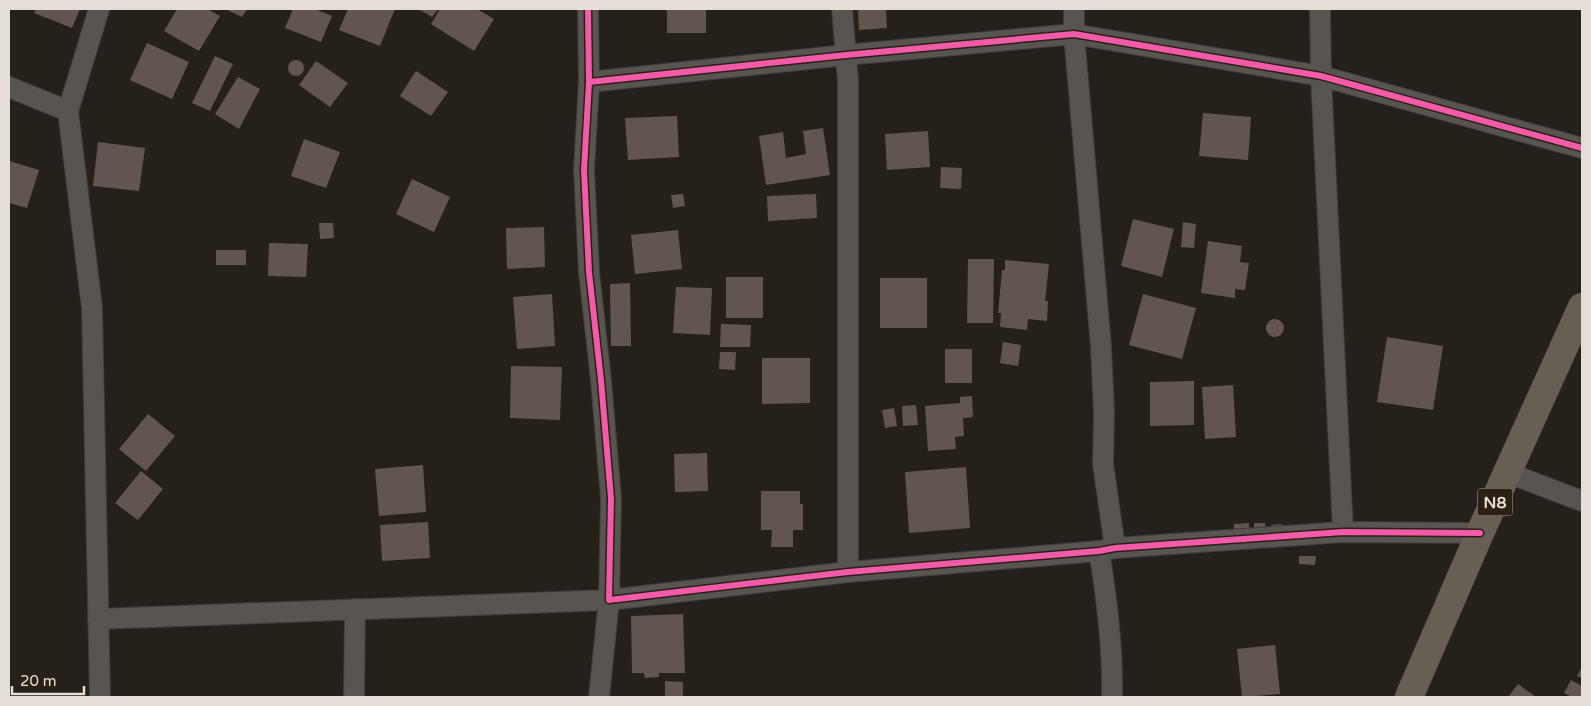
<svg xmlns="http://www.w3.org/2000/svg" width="1591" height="706" font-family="'Varela Round',sans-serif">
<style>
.building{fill:#61554f}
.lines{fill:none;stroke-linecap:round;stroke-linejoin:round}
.street-casing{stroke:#423c39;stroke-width:22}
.primary-casing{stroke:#423c39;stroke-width:29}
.street{stroke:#585450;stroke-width:20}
.primary{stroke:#675e56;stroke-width:28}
.cycleway-casing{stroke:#2b2016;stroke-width:9}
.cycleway{stroke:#f35aa7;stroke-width:6}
.labels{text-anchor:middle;stroke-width:5;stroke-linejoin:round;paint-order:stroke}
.shield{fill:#2b2016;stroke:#ada59d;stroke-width:1}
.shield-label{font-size:16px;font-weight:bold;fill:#e5ded7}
</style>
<rect width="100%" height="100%" fill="#26201b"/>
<!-- building -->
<g class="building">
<polygon points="36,9 80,9 72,28 34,13"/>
<polygon points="177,9 207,9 220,16 199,51 164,31"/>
<polygon points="230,9 247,9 242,17 229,11"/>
<polygon points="293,9 315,9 332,16 321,42 285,28"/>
<polygon points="348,9 395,9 380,46 339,30"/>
<polygon points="418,9 438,9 432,17"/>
<polygon points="440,9 477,9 494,19 474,51 431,24"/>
<rect x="667" y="9" width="39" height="24"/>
<polygon points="858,9 886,9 887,28 859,30"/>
<polygon points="147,43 189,62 172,99 130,80"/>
<polygon points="215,56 233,64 210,111 192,103"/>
<circle cx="296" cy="68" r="8"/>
<polygon points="316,61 348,83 330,107 299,85"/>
<polygon points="416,71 448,92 431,116 400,96"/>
<polygon points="238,77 260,89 239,129 215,114"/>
<polygon points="1203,113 1251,117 1248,160 1199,156"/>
<polygon points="677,116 679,157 628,160 625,118"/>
<polygon points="823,128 830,175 766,185 759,136 783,132 786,158 806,154 803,131"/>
<polygon points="928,131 930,167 887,170 885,134"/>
<polygon points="304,139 340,152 326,188 291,176"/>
<polygon points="98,142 145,148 139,191 93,186"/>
<polygon points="9,161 39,170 27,208 9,203"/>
<polygon points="941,167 962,168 961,189 940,188"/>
<polygon points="412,179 450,197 434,232 396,214"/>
<polygon points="683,194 685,206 673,208 671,195"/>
<polygon points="816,194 817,218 768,221 767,196"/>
<polygon points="1133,219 1174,229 1162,277 1121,266"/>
<polygon points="1183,222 1196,224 1194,248 1181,247"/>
<polygon points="319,223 333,223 334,238 320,239"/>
<polygon points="544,227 545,267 507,269 506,228"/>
<polygon points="678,230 682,269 635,274 631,235"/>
<polygon points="1208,241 1242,246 1240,262 1249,263 1245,290 1235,289 1235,298 1201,293"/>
<polygon points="269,243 308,244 306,277 268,276"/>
<rect x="216" y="250" width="30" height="15"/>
<polygon points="968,259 994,259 993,323 967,323"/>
<polygon points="1005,260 1049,264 1045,301 1048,301 1047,321 1028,319 1027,330 1000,327 1001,313 998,313 1002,270 1005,270"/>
<rect x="726" y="277" width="37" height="41"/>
<rect x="880" y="278" width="47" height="50"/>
<polygon points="630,283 631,346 611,346 610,284"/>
<polygon points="676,287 712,288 710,335 673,333"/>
<polygon points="552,294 555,346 517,349 513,297"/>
<polygon points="1143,294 1196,308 1182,359 1129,345"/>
<circle cx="1275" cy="328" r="9"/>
<polygon points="721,324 751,325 750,347 720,347"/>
<polygon points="1387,337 1443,346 1433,410 1377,402"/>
<polygon points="1003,342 1021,345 1018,366 1000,363"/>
<rect x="945" y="349" width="27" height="34"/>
<polygon points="720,352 736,352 735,370 719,369"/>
<polygon points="762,358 810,358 810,403 762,404"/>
<polygon points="511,366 562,367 560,420 510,418"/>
<polygon points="1194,381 1194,425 1150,426 1150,382"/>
<polygon points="1233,385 1236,437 1205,439 1202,387"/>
<polygon points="972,396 973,417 963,418 964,436 955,437 956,449 928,451 925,406 960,403 960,397"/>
<polygon points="916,405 918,425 903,426 902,406"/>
<polygon points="894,408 897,426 885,428 882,410"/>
<polygon points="148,414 175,436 146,471 119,449"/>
<polygon points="707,453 708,491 675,492 674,454"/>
<polygon points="423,465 426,512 379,516 375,469"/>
<polygon points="966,467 970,528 909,533 905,472"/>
<polygon points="141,471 163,489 138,520 115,503"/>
<polygon points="761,491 800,491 800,504 803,504 803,530 793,530 793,547 771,547 772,530 761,530"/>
<polygon points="428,522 430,558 382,561 380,525"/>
<polygon points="1249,523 1249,533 1234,533 1234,524"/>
<polygon points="1254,523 1265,523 1265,533 1254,532"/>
<polygon points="1282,524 1283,533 1271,533 1271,525"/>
<polygon points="1299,556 1316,556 1315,565 1299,564"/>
<polygon points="683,614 685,673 659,673 659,677 645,678 644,673 632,673 631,616"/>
<polygon points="1275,645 1280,694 1242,697 1237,649"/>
<polygon points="1582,667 1582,678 1577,676"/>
<polygon points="1571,680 1582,686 1582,697 1572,697 1564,693"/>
<polygon points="665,681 683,682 683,697 665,697"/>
<polygon points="1518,684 1536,697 1508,697"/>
</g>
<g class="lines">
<defs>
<g id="street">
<polyline points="99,9 68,111 92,308 100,697"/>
<polyline points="588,9 589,82 584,170 589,272 601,380 611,498 609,600 848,572 1099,551 1115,548 1343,532 1480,533"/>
<polyline points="842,9 848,81 848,572"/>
<polyline points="1074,9 1074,34 1101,347 1104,413 1103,464 1115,548"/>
<polyline points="1320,9 1321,76 1343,532"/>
<polyline points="589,82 846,55 1074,34 1321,76 1582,148"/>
<polyline points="9,87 68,111"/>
<polyline points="1508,473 1582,501"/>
<path d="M1099,551C1107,599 1113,648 1112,697"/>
<polyline points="98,619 609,600 599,697"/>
<polyline points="354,697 355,609"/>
</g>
<polyline id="primary" points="1409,697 1480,533 1582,307"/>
</defs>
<!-- street casing -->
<use href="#street" class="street-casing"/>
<!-- primary casing -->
<use href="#primary" class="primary-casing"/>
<!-- street -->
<use href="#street" class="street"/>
<!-- primary -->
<use href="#primary" class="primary"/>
<defs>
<g id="cycleway">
<polyline points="588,9 589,82 584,170 589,272 601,380 611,498 609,600 848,572 1099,551 1115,548 1343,532 1480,533"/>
<polyline points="589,82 846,55 1074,34 1321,76 1582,148"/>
</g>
</defs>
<!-- cycleway casing -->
<use href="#cycleway" class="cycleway-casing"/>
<!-- cycleway -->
<use href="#cycleway" class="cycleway"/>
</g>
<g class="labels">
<!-- shield labels -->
<rect class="shield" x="1477.5" y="488.5" width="35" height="27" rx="4"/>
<g class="shield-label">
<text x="1495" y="508">N8</text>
</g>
</g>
<!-- border -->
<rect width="1591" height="706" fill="none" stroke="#e5ded7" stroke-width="20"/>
<!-- scale -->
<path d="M12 686v8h72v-8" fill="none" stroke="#e5ded7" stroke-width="2.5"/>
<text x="20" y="686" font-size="15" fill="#e5ded7" stroke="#2b2016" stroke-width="4" paint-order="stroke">20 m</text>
</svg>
